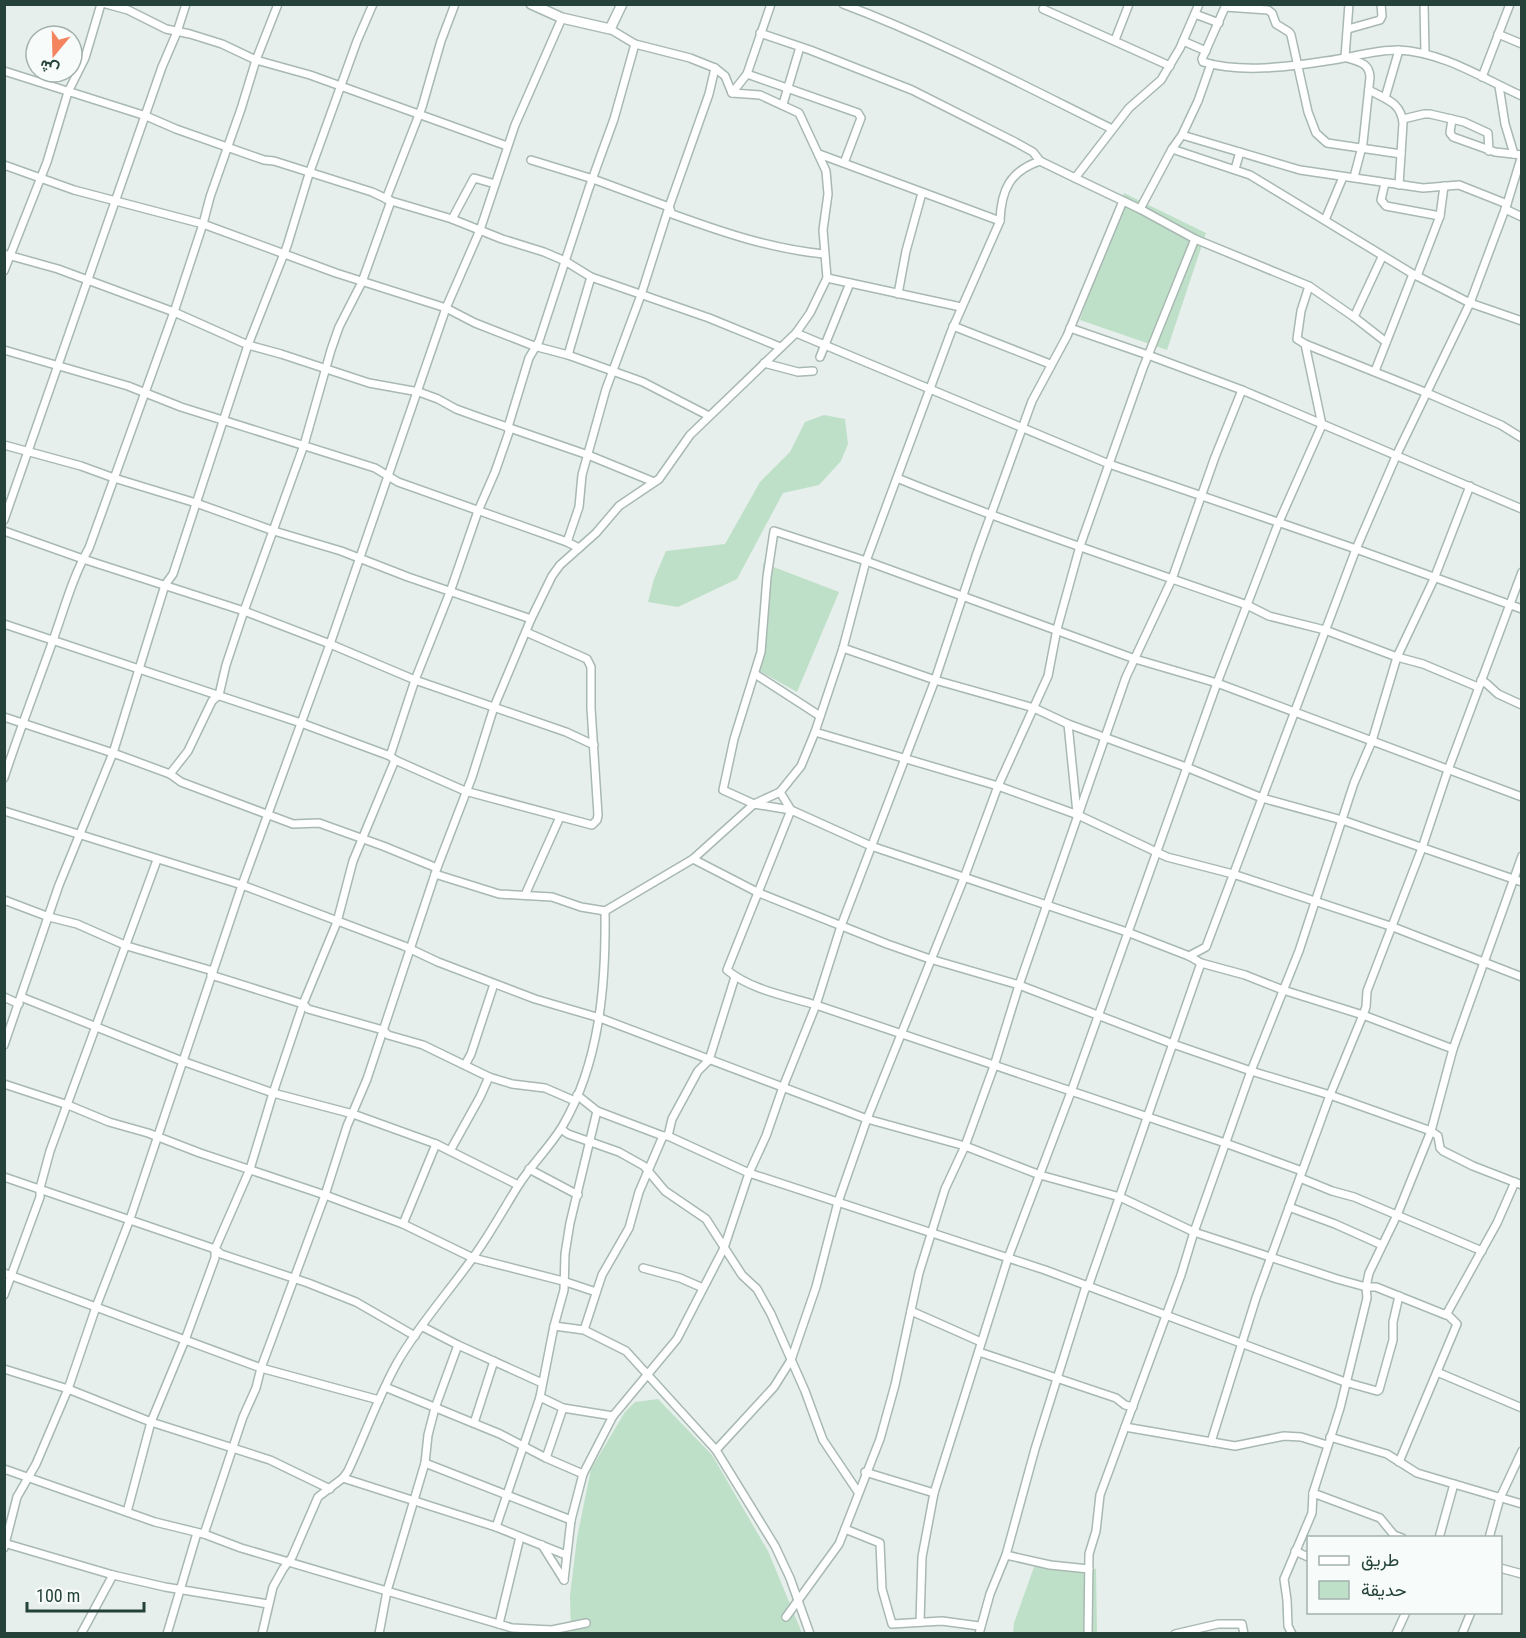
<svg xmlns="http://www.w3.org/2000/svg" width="1526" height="1638" font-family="'Roboto Condensed',Vazirmatn,sans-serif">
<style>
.green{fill:#bfe0c8}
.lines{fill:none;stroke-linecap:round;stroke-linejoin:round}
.minor-casing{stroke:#a8b8b2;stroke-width:10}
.tertiary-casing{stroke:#a8b8b2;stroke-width:12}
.minor{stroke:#fff;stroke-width:7}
.tertiary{stroke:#fff;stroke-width:9}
</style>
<rect width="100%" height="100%" fill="#e6efeb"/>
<!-- green -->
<g class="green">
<polygon points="1124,193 1206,233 1167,350 1080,320"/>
<polygon points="824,415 845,419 848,444 841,461 819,485 783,493 737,579 678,607 648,602 654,579 666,551 725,544 760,482 790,452 805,422"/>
<polygon points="763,563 839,592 797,692 760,671"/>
<polygon points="658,1399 712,1455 768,1551 802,1633 571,1634 570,1596 577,1538 591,1469 625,1412 635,1402"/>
<polygon points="1034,1567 1096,1569 1097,1633 1013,1634 1014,1623"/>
</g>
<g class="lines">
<defs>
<g id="minor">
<polyline points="106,4 128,10 166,29 190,34 222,44 256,60 310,75 507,146"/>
<path d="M843,4C936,39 1023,85 1112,129"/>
<path d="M1349,4L1345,57C1358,62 1369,62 1370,77L1363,143L1354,177"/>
<polyline points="1424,4 1425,53"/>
<polyline points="1043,9 1170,66"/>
<polyline points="1195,14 1219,23"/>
<polyline points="1348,29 1380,20 1382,16 1381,4"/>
<polyline points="760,33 810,50 912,90 1017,143 1033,152 1040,161"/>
<polyline points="1498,34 1522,44"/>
<polyline points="1115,40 1129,4"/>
<polyline points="1183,41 1206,51"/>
<polyline points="4,71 146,116 176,129 264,160 274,161 372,192 391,201 452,219 502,239 544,252 565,261 591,277 709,318 780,347"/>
<polyline points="747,74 858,113 861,118 844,163"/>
<polyline points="1482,77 1510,4"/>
<polyline points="1499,86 1505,124 1514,154"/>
<path d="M1369,90C1385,99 1401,102 1403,123L1399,185"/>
<polyline points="732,93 747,74 771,4"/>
<polyline points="1385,98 1399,50"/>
<polyline points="783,104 800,47"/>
<polyline points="1403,119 1424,114 1430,114 1464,122 1488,133 1489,151"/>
<polyline points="1452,119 1450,133 1453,137 1495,152 1522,155"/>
<polyline points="1182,135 1300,170 1423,188 1459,185 1507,204"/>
<polyline points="1172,149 1250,175 1413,274 1470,303 1522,321"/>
<polyline points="819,154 1000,221"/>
<path d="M1401,154L1327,143L1316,133L1308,112L1291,35L1289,32L1276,24L1272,13L1268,10L1225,7L1202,59L1203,62C1240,73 1289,67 1326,61C1350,58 1373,50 1398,50C1443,52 1482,78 1522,96"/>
<path d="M531,160L593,179L669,207L672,214C722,232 771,249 824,254"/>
<polyline points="4,165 74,190 203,224 336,273 446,308 475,323 534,346 568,355 643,382 709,416"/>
<polyline points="1235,169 1240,152"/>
<polyline points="1075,178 1140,209 1195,239 1309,286 1354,317 1386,342"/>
<polyline points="1385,183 1381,200 1386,206 1440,216"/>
<polyline points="386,199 422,107 441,41 455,4"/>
<polyline points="1140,209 1172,149 1182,135 1198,101 1211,64"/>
<polyline points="1505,209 1522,217"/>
<polyline points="452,219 474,178 495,184"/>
<polyline points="1325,220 1343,177"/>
<polyline points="4,254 58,269 174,312 248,345 281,354 369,383 419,392 438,399 456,409 481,418 588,455 654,482"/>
<polyline points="4,271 47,162 68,92 85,58 101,4"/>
<polyline points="1417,276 1440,216 1444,186"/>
<polyline points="827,278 961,307"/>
<polyline points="898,294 906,251 922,193"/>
<polyline points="1354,317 1382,257"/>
<polyline points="953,326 1050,364"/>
<polyline points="1070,328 1148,355 1242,390 1522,509"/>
<polyline points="796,333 1109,464 1356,549 1522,609"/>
<polyline points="1305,344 1427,393 1501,425 1522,438"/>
<polyline points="4,350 128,386 181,407 375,468 398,482 567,542 579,548"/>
<polyline points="568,355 591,277"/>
<polyline points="820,357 850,283"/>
<polyline points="764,363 798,372 813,371"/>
<polyline points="1375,371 1413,274"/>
<polyline points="4,445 81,466 114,478 196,503 274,531 341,551 408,577 531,619"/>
<path d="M897,478C1012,525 1130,564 1247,605L1269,616L1325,630L1397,657L1423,664L1478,687"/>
<polyline points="4,520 162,67 177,32 186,4"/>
<polyline points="4,531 83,559 244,611 330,644 415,680 566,732 594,745"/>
<polyline points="567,542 579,507 582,475 606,389 641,295 669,207 709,94 715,68"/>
<polyline points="4,624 301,723 390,756 395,760 465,791 592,825 597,820 598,815 591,708 591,667 587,659 526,632"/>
<polyline points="843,648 935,680 1034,708 1068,724 1186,767 1262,798 1342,820 1522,882"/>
<polyline points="755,674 820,716"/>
<polyline points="1481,680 1487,684 1498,694 1522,705"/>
<polyline points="4,717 113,753 170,774 181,782 293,824 319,823 383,846 437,868"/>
<polyline points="1068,724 1077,813"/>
<polyline points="815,732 998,786 1078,815 1167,857 1233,874 1393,927 1522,977"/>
<polyline points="390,756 415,680 450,592 478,511 495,472 509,432 508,427 529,358 539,341 589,188 614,119 635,44"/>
<polyline points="170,774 188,751 212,701 219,695 226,665 244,611 304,445 331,350 339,327 362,282 391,201"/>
<path d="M4,778C19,732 36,688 52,643C64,610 72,578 89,548L174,312L203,224L210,197L241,109L256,60L278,4"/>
<path d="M780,792L791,810L727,970C751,990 787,996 816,1005L1225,1143L1302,1171"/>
<polyline points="4,811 242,885 404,946 438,962 535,999 600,1018 867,1119 965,1146 1040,1175 1120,1197 1194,1232 1337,1279 1366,1287 1376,1287 1446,1315 1497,1223 1515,1182"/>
<polyline points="693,859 759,893 887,944 930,959 1019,985 1173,1044 1251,1071 1330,1095 1431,1131 1438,1136 1440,1148 1443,1151 1473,1166 1522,1185"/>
<path d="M435,874L499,894L552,897L581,907L605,911L693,859L754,804L780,792L801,766L815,732L843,648L866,561L951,332L1000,221C1001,190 1010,171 1040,161L1075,178L1129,108L1161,80L1180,48L1199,4"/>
<polyline points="525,895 560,817"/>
<polyline points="4,900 49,917 77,924 127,946 213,971"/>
<polyline points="1189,956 1206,947 1356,549 1397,454 1470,303 1507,204 1522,155"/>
<polyline points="211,975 303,1004 308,1009 383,1030 388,1035 423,1045 489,1077 512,1084 545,1088 575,1101"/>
<polyline points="4,997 19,1004"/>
<polyline points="21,997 182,1061 273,1093 353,1114 436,1144 518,1185"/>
<polyline points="4,1045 59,885 113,753 165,585 173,574 248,345 287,246 309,174 357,41 373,4"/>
<polyline points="1453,1049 1363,1015 1283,990 1245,975 1201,963 1189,956 1127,932 871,846 791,810 754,804 723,790 734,739 761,652 767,577 774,531 866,561 1135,659 1217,683 1522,797"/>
<polyline points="465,1065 471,1054 494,984"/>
<polyline points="4,1084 68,1105 109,1122 148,1133 200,1153 325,1195 403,1224 473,1258 563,1281 596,1292"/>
<polyline points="597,1111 663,1136 668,1136 749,1173 1045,1270 1345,1382 1377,1391 1379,1390 1393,1340 1393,1322 1399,1296"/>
<polyline points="561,1129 568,1134 619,1152 644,1166 665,1191 706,1219 742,1275 757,1289 771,1314 805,1391 823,1440 858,1492"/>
<polyline points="668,1136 672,1119 698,1071 709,1060 735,977"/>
<polyline points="450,1151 480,1097 489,1077"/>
<polyline points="529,1169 578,1195"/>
<polyline points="4,1177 215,1249 221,1254 308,1283 356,1302 415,1336"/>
<polyline points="1300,1178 1332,1191 1354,1197 1482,1251"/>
<polyline points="1289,1207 1335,1224 1382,1245"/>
<polyline points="403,1224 436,1144"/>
<polyline points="643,1268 680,1278 703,1288"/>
<polyline points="4,1273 261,1368 379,1400"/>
<polyline points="1088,1287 1201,963"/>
<polyline points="4,1295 40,1197 40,1188 50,1151 157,860"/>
<polyline points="911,1311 981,1342"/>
<polyline points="554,1326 584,1330 626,1351 716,1450 775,1546 790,1578 810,1634"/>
<polyline points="423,1327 458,1345 542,1383"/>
<polyline points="584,1330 602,1275 629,1228 639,1192 663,1136"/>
<polyline points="979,1352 1116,1398 1125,1405 1133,1407"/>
<polyline points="4,1369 68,1389 151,1422 270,1460 330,1489"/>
<polyline points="1437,1372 1522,1408"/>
<polyline points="385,1387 500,1434 546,1458 583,1474"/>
<polyline points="540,1397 563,1408 613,1416"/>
<polyline points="474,1423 494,1361"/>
<polyline points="1125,1427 1235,1446 1284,1436 1301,1437 1327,1445"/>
<polyline points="1330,1437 1387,1454 1417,1473 1427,1476 1522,1504"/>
<polyline points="1211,1442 1256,1298 1330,1095 1363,1015 1366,1007 1367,991 1422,848 1448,770 1522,572"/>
<polyline points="716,1450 774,1387 791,1360 816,1287 838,1202 867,1119 964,878 998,786 1048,676 1057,629 1080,546 1143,368 1195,239"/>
<polyline points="546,1458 563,1408"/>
<polyline points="1399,1462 1457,1324 1448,1315"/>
<polyline points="425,1463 571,1520"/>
<polyline points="4,1469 155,1522 204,1534 241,1548 512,1628 552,1630 586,1623"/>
<polyline points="865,1472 934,1493"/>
<polyline points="343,1478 496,1527 566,1555"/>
<polyline points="1313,1493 1380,1518 1394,1535 1402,1538"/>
<polyline points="127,1512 151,1422 185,1340 215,1258 215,1249 250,1169 273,1093 303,1004 337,922 353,861 395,760"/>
<polyline points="496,1527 540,1397 554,1326 564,1290 565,1254 570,1223 597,1111 577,1095"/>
<polyline points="845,1529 880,1543 882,1589 892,1624 942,1621 979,1626"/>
<polyline points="204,1534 243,1417 256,1388 261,1368 325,1195 347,1126 367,1079 437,868 472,777 494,707 531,619 552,576 560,565 596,533 619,506 659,479 690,435 796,333 810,313 827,278 823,230 828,194 826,171 799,113 760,95 732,93 725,76 715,68 690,58 635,44 610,29"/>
<polyline points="1439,1538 1454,1484"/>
<polyline points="1489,1538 1500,1498 1522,1451"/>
<polyline points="4,1543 113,1575 165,1587 268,1604"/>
<polyline points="542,1545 564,1580"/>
<polyline points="4,1548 17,1497 36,1464 68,1389 96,1307 130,1219 242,885 330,644 446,308 480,230 515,125 562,18"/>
<polyline points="1295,1551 1308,1557"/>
<polyline points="1006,1555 1050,1565 1089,1569"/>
<polyline points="1500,1568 1522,1574"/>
<polyline points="564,1580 571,1520 583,1474 613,1416 677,1339 724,1248 749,1173 766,1136 783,1087 816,1005 841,926 935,680 976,556 1032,401 1067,336 1123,201"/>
<polyline points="786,1617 839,1544 880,1439 895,1385 919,1273 945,1189 965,1146 994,1066 1019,985 1126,677 1172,579 1215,457 1242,390"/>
<polyline points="920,1622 922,1557 934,1493 1008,1258 1071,1092 1217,683 1278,524 1322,425 1305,344 1297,339 1301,311 1309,286"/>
<polyline points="499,1624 520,1537"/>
<polyline points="81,1634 113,1575"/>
<polyline points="167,1634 197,1533"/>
<path d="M262,1634L273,1587L283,1569L292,1557L318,1497L343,1478L348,1471C365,1435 378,1397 397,1363C418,1326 447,1294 472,1259C489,1236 503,1210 518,1186C531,1165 549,1148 562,1127C600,1063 606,984 605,911"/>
<polyline points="379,1634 387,1591 425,1463 428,1435 435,1408 458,1345"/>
<polyline points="979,1634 990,1594 1006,1555 1035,1449 1086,1286"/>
<polyline points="1088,1634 1089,1554 1096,1531 1100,1495 1181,1275 1194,1232 1251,1071 1299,951 1354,783 1372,741 1397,657 1434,579 1470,486"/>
<polyline points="1175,1634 1218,1624 1242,1624 1244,1634"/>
<polyline points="1292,1634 1288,1626 1287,1600 1284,1579 1312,1513 1313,1493 1340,1408 1367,1298 1366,1287 1369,1273 1397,1215 1431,1131 1453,1049 1522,856"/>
<polyline points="1396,1634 1406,1612"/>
<polyline points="1462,1634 1471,1612"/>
</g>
<polyline id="tertiary" points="531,4 562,18 610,29 622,4"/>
</defs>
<!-- minor casing -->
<use href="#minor" class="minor-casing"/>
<!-- tertiary casing -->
<use href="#tertiary" class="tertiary-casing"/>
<!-- minor -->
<use href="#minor" class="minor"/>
<!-- tertiary -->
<use href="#tertiary" class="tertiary"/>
</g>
<!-- border -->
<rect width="1526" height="1638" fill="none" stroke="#24423a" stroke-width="12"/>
<!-- legend -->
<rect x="1307" y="1536" width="195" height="78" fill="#f7fbf9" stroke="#a3b1ad" stroke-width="1.5"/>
<rect x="1319" y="1556" width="30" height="9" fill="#ffffff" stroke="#a3b1ad" stroke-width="1.5"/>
<text x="1361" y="1566" font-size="18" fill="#24423a">طريق</text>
<rect x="1319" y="1581" width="30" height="18" fill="#bfe0c8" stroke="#a3b1ad" stroke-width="1.5"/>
<text x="1361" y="1596" font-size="18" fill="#24423a">حديقة</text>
<!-- north arrow -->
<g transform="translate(54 54) rotate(199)"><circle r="28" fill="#f7fbf9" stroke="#a3b1ad" stroke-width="1.5"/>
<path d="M0-4.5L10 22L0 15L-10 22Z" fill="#f4845f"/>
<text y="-9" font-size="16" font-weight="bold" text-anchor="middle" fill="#24423a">ش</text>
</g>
<!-- scale -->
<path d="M27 1602v9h117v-9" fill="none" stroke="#24423a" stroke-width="3"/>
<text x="36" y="1602" font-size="18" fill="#24423a" stroke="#f7fbf9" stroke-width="4.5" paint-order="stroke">100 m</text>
</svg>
